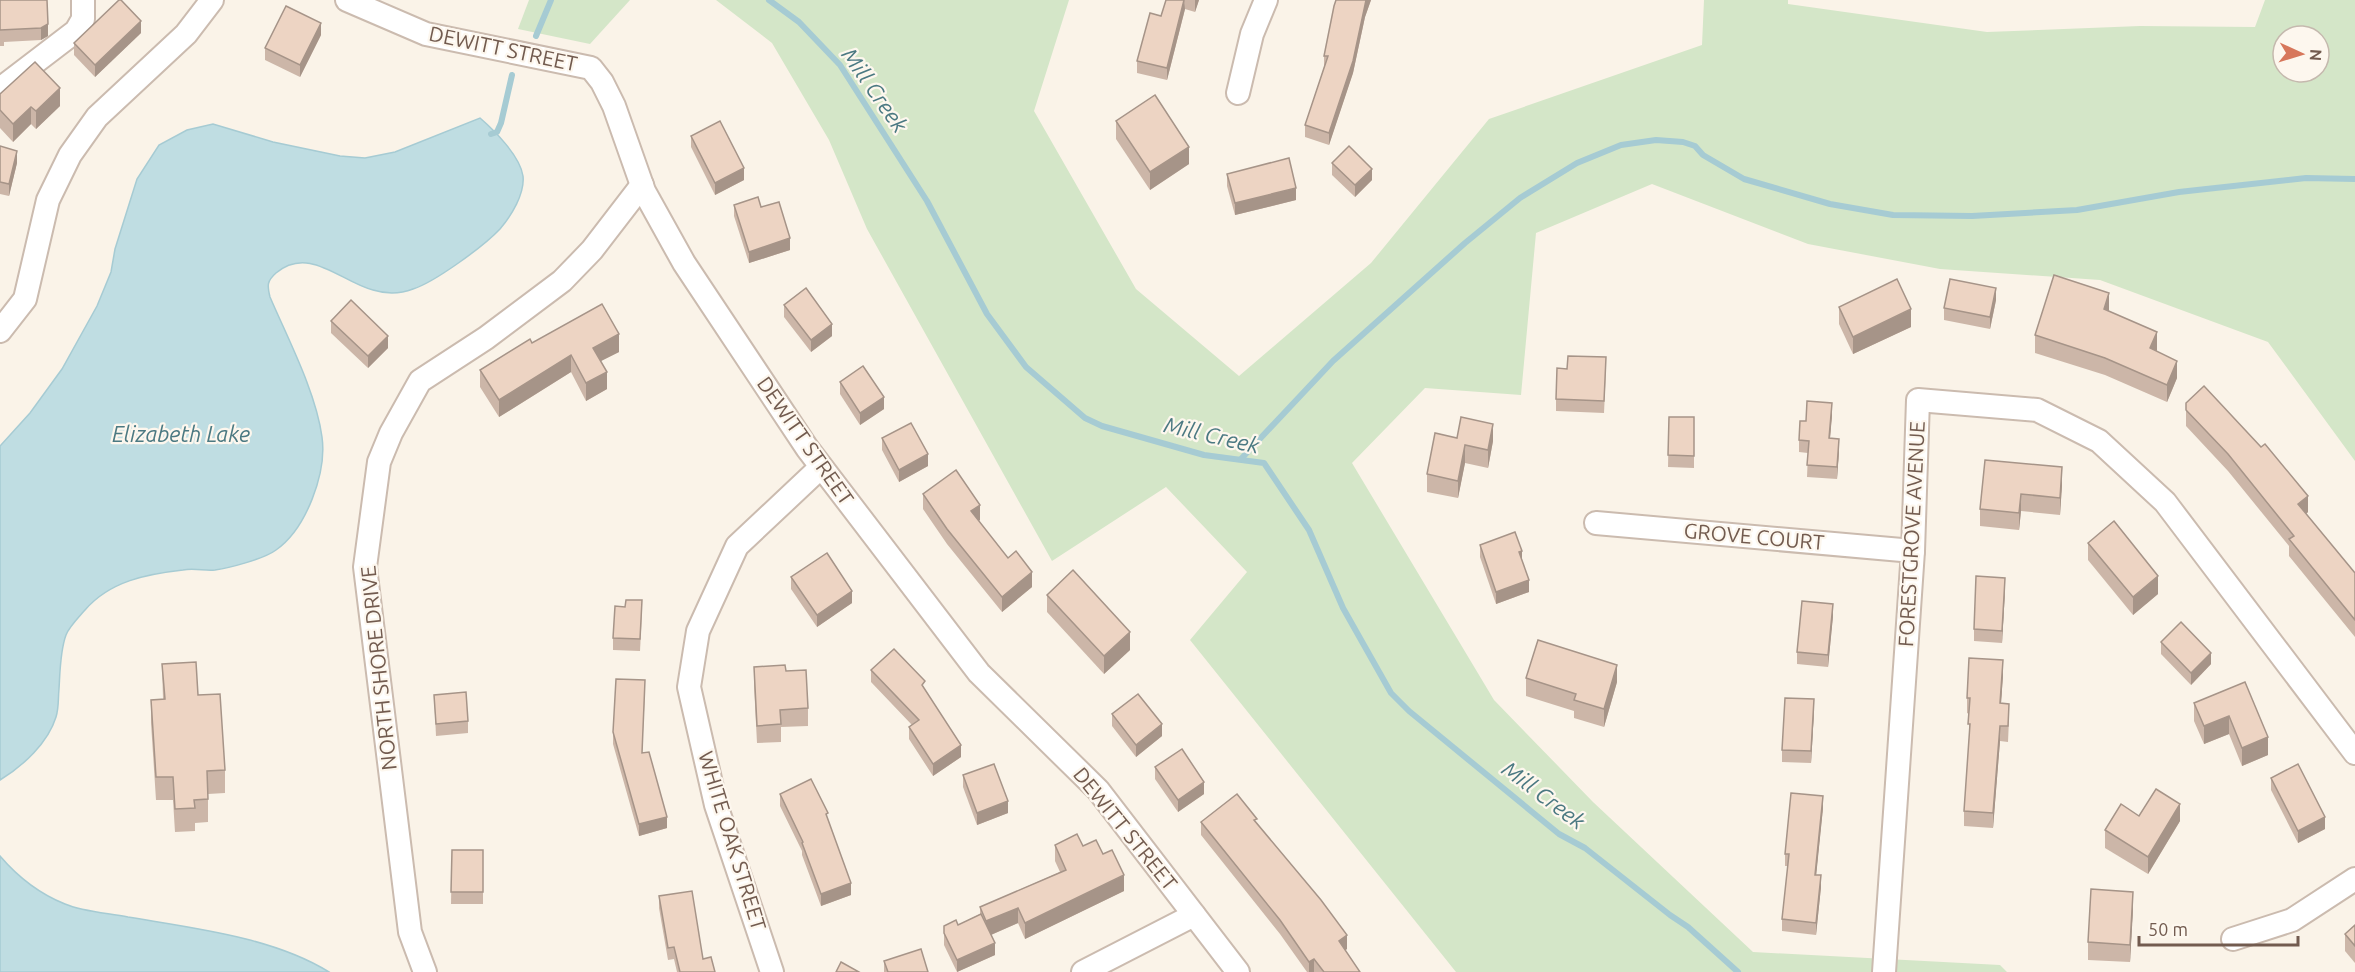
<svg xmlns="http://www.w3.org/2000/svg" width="2355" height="972" font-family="Ubuntu,sans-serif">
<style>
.green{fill:#d4e6c8;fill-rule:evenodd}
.water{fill:#bfdde2;stroke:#a6cbd3;stroke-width:1.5}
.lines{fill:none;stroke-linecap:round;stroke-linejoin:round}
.stream{stroke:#a6cbd3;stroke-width:6}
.minor-casing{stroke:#cbbbaf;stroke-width:26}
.minor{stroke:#fff;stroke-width:22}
.wall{fill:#ccb6a8}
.shaded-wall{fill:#a69488}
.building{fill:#edd4c3;stroke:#a69488;stroke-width:1.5}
.labels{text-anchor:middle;stroke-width:4.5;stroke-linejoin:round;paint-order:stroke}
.street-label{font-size:21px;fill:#725b4f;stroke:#fdf7ee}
.water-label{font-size:22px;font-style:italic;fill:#4b7982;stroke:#fdf7ee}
</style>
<rect width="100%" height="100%" fill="#faf3e8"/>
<!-- green -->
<g class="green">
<polygon points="529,0 630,0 590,44 518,29"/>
<path d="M716,0H1069L1034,111L1136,289L1239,376L1371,263L1489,119L1702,45L1704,0H1788V4L1987,32L2140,26L2255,27L2265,0H2355V461L2268,342L2100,280L1940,269L1808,244L1652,184L1536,233L1521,395L1425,388L1352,463L1494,700L1593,802L1753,952L2000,965L2007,972H1456L1190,640L1247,572L1166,487L1052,561L867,229L829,140L772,43ZM2283,36H2319V72H2283Z"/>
</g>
<!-- water -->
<g class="water">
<path d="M480,118C495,131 520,156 523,176C525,194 511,216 500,229C484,246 435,282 413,289C400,294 386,294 373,290C341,282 309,245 276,273C267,281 267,285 270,297C288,339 316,392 322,437C327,473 306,529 276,550C264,559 229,568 215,570C205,571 194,568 183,570C147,574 110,581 85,610C79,617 69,627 66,635C60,651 60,673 59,689C58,698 59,708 56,717C48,743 23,766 0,780V446L30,413L62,369L97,306L111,272L115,249L137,179L159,145L187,130L213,124L273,142L340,156L365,158L395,152Z"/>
<path d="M0,856C18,877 40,894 65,904C84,912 108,913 128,917C192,928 273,937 329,972H0Z"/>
</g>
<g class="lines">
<!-- stream -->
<g class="stream">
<polyline points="769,0 799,22 840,65 927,201 987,314 1026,367 1085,418 1102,426 1204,455 1264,463 1309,530 1343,608 1391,693 1409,711 1559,834 1585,848 1670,915 1688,927 1738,972"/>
<polyline points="536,36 551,0"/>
<polyline points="491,134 497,132 501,123 512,75"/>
<polyline points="1241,459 1333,361 1465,243 1520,198 1577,163 1621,145 1656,140 1683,142 1695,146 1703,155 1744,179 1830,204 1893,215 1972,216 2077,210 2179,192 2306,178 2355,179"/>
</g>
<defs>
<g id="minor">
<polyline points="347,0 426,34 591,68 602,82 614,106 644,191 684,263 807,448 979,673 1098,790 1238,972"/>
<polyline points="0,89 76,31 83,19 83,0"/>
<polyline points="1238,93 1252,34 1266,0"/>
<polyline points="0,331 25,299 48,200 70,155 97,117 186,34 212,0"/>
<polyline points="1596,523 1913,551"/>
<polyline points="2233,939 2292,920 2355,879"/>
<polyline points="425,972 410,932 365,567 379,462 391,433 420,381 486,338 562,281 592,250 642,185"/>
<polyline points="772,972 716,805 689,687 698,631 737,546 821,467"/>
<polyline points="1083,972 1194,915"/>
<polyline points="1884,972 1913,551 1918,400 2037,410 2099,441 2165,502 2355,753"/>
</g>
</defs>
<!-- minor casing -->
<use href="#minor" class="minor-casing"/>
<!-- minor -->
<use href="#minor" class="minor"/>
</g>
<!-- wall -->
<g class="wall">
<polygon points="0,0 47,0 48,36 41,40 4,42 4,46 0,46"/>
<polygon points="1166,0 1199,0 1195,12 1185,9 1167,80 1137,73 1137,61 1161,16"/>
<polygon points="1336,0 1371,0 1365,17 1353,73 1329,145 1305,137 1305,125 1324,67 1324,56"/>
<polygon points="141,33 95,77 74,55 74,43"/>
<polygon points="321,35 300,77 265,60 265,48"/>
<polygon points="0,94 60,106 36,129 31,124 13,142 0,128"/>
<polygon points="1116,121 1189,164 1150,190 1116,139"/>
<polygon points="691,136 744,180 715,195 691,147"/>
<polygon points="0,146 17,163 9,196 0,194"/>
<polygon points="1332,163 1372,180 1355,197 1332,175"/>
<polygon points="1227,174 1296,200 1235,215 1227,186"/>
<polygon points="734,205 761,207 790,250 749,263 734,216"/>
<polygon points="1996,300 1990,329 1944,320 1944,308"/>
<polygon points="784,305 832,336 811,352 784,317"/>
<polygon points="1839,307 1911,327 1853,354 1839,324"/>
<polygon points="2109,311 2157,350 2156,351 2177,378 2167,402 2105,375 2035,353 2035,335"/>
<polygon points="331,321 388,348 368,368 331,333"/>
<polygon points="532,343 619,352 601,361 607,389 586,401 571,372 499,417 480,387 480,370"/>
<polygon points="1567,369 1606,369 1604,413 1556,411 1556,399"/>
<polygon points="840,382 884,409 860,425 840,394"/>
<polygon points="2186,403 2308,512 2306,514 2355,573 2355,637 2289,556 2289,546 2228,471 2186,426"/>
<polygon points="1832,415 1830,438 1839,451 1837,479 1807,477 1808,453 1799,452 1799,440 1806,421"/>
<polygon points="1669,417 1694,417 1694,468 1668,467"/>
<polygon points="882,438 928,466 899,482 882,450"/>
<polygon points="1457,438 1493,441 1488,468 1465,463 1458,498 1427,492 1427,474"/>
<polygon points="1985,460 2062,485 2060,515 2021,511 2019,530 1980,526 1980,509"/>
<polygon points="923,494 980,520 978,521 1032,587 1002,612 947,544 923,509"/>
<polygon points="2088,543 2158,594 2133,615 2088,560"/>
<polygon points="1480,545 1522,561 1529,592 1496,604 1480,557"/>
<polygon points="791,577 852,603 817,627 791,589"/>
<polygon points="2005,590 2002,643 1974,641 1974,629"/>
<polygon points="1047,595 1130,650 1104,674 1047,612"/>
<polygon points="642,612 640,651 613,650 613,638"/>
<polygon points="1833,616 1828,667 1797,664 1797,652"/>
<polygon points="2161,642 2211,664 2191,685 2161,654"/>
<polygon points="162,664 198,695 225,770 225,793 208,794 208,822 195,823 195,831 175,832 173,800 156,800 151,723 151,700 163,699"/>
<polygon points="754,667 786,671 808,708 808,726 781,727 781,742 757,743 754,685"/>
<polygon points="871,670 925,690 961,757 933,776 909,739 909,727 912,725 871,682"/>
<polygon points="2003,675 2001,703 2009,719 2008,742 2000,741 1993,828 1964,826 1964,811 1969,739 1969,714 1967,713 1967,698"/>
<polygon points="1526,678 1617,682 1604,727 1574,718 1574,711 1526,696"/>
<polygon points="2245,682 2268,755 2242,766 2229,734 2204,744 2194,721 2194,703"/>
<polygon points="645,692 642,753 667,828 639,836 613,744 613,732"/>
<polygon points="434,695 468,721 468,733 436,736"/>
<polygon points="1814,711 1811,763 1782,762 1782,750"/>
<polygon points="1112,714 1162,736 1136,757 1112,726"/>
<polygon points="1155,767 1204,794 1178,812 1155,779"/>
<polygon points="963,775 1008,813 977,825 963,787"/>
<polygon points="2271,778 2325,829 2298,843 2271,790"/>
<polygon points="780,794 828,820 851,895 821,906 802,855 802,851 780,806"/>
<polygon points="1823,808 1816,875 1821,887 1816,935 1782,931 1782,919 1788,866 1785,866 1785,854"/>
<polygon points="2139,816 2180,821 2148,874 2105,848 2105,830"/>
<polygon points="1201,822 1257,823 1347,949 1345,950 1360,972 1307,972 1280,934 1201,835"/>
<polygon points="1055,845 1083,846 1103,854 1124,891 1025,939 1018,923 991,935 995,955 957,972 944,945 944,926 958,925 980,914 980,907 1060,872 1055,861"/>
<polygon points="452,850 483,850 483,904 451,904"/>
<polygon points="659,896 703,959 715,972 677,972 674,959 668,960 659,908"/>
<polygon points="2133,909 2130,962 2088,960 2088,942"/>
<polygon points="2355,925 2355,963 2345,951 2345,934"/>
<polygon points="884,961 928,972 884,972"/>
</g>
<!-- shaded-wall -->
<g class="shaded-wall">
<polygon points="1184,0 1185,9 1167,80 1167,68"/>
<polygon points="1195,0 1199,0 1195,12"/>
<polygon points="1366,0 1371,0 1365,17 1353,73 1329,145 1329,133"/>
<polygon points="141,21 141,33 95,77 95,65"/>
<polygon points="321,23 321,35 300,77 300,65"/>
<polygon points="48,24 48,36 41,40 41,28"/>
<polygon points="60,88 60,106 36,129 36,111"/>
<polygon points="31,107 31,124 13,142 13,124"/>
<polygon points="1189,147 1189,164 1150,190 1150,172"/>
<polygon points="17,151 17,163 9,196 9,184"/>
<polygon points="744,168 744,180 715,195 715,183"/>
<polygon points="1372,169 1372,180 1355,197 1355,185"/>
<polygon points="1296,188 1296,200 1235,215 1235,203"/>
<polygon points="790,238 790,250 749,263 749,252"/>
<polygon points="1996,288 1996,300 1990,329 1990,317"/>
<polygon points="2109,293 2109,311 2104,309"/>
<polygon points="1911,309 1911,327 1853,354 1853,337"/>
<polygon points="832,324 832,336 811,352 811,340"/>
<polygon points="2157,332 2157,350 2150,366 2150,348"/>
<polygon points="619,334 619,352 593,365 593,348"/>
<polygon points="388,336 388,348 368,368 368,356"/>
<polygon points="571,355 571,372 499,417 499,400"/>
<polygon points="2177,361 2177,378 2167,402 2167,385"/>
<polygon points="607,372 607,389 586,401 586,383"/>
<polygon points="884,397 884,409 860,425 860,413"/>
<polygon points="1832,403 1832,415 1829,450 1829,438"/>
<polygon points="1493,424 1493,441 1488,468 1488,450"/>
<polygon points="1839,439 1839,451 1837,479 1837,467"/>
<polygon points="1465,445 1465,463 1458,498 1458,481"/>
<polygon points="928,454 928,466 899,482 899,470"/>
<polygon points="2062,467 2062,485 2060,515 2060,498"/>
<polygon points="2021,494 2021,511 2019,530 2019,513"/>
<polygon points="2308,496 2308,512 2298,521 2298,504"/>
<polygon points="980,505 980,520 971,526 971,511"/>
<polygon points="1522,551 1522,563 1519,552"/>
<polygon points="1032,572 1032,587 1002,612 1002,597"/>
<polygon points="2158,576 2158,594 2133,615 2133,597"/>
<polygon points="2005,578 2005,590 2002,643 2002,631"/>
<polygon points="1529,580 1529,592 1496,604 1496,592"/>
<polygon points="852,591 852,603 817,627 817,615"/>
<polygon points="1833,604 1833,616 1828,667 1828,655"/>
<polygon points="1130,632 1130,650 1104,674 1104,656"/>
<polygon points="2211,653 2211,664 2191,685 2191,673"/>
<polygon points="2003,660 2003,675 2000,718 2000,703"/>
<polygon points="1617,665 1617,682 1604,727 1604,709"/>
<polygon points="1814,699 1814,711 1811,763 1811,751"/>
<polygon points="2229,716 2229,734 2204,744 2204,726"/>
<polygon points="1162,724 1162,736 1136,757 1136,745"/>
<polygon points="2000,726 2000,741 1993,828 1993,813"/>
<polygon points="2268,737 2268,755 2242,766 2242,748"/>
<polygon points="961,745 961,757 933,776 933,764"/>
<polygon points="1204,782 1204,794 1178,812 1178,800"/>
<polygon points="1823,796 1823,808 1815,887 1815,875"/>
<polygon points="1008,801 1008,813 977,825 977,813"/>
<polygon points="2180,804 2180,821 2148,874 2148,857"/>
<polygon points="667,817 667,828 639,836 639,824"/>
<polygon points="2325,817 2325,829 2298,843 2298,831"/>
<polygon points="1124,875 1124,891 1025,939 1025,923"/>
<polygon points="1821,875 1821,887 1816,935 1816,923"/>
<polygon points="851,883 851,895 821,906 821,894"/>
<polygon points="2133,892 2133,909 2130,962 2130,945"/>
<polygon points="1018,908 1018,923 986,937 986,921"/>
<polygon points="1347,935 1347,949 1339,955 1339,941"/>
<polygon points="995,943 995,955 957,972 957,960"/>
<polygon points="1314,959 1314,972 1309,972 1309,962"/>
</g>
<!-- building -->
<g class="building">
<polygon points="0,0 47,0 48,24 41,28 0,30"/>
<polygon points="119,0 121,0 141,21 95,65 74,43"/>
<polygon points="1166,0 1184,0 1167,68 1137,61 1150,13 1161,16"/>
<polygon points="1336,0 1366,0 1365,5 1353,61 1329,133 1305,125 1328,56 1324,56 1334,6"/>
<polygon points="286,6 321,23 300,65 265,48"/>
<polygon points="35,62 60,88 36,111 31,107 13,124 0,110 0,94"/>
<polygon points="1155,95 1189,147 1150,172 1116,121"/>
<polygon points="720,121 744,168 715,183 691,136"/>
<polygon points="0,146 17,151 9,184 0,182"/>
<polygon points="1349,146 1372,169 1355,185 1332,163"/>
<polygon points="1289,158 1296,188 1235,203 1227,174"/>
<polygon points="758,197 761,207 779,202 790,238 749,252 734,205"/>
<polygon points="2054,275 2109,293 2104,309 2157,332 2150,348 2177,361 2167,385 2105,358 2035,335"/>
<polygon points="1897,279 1911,309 1853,337 1839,307"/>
<polygon points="1950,279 1996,288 1990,317 1944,308"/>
<polygon points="806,288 832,324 811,340 784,305"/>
<polygon points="351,300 388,336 368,356 331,321"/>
<polygon points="602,304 619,334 593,348 607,372 586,383 571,355 499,400 480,370 530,339 532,343"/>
<polygon points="1568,356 1606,357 1604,401 1556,399 1557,368 1567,369"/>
<polygon points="863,366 884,397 860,413 840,382"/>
<polygon points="2204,386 2261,447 2265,444 2308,496 2298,504 2355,573 2355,620 2289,539 2294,536 2228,454 2186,410 2186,403"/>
<polygon points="1807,401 1832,403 1829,438 1839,439 1837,467 1807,465 1809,441 1799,440 1800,421 1806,421"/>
<polygon points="1461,417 1493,424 1488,450 1465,445 1458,481 1427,474 1435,433 1457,438"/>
<polygon points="1669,417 1694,417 1694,456 1668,455"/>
<polygon points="911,423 928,454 899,470 882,438"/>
<polygon points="1985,460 2062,467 2060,498 2021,494 2019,513 1980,509"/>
<polygon points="956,470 980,505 971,511 1008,558 1016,551 1032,572 1002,597 947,529 923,494"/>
<polygon points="2114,521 2158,576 2133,597 2088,543"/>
<polygon points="1515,532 1522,551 1519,552 1529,580 1496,592 1480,545"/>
<polygon points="827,553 852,591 817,615 791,577"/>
<polygon points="1073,570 1130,632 1104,656 1047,595"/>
<polygon points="1976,576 2005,578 2002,631 1974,629"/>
<polygon points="626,600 642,600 640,639 613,638 615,606 625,607"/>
<polygon points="1802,601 1833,604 1828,655 1797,652"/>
<polygon points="2181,622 2211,653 2191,673 2161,642"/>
<polygon points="1538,640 1617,665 1604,709 1574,700 1576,694 1526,678"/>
<polygon points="894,649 925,681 922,685 961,745 933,764 909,727 919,720 871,670"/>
<polygon points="1969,658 2003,660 2000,703 2009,704 2008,726 2000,726 1993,813 1964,811 1970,724 1968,724 1970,698 1967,698"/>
<polygon points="196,662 198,695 220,694 225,770 207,771 208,799 194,800 195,808 175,809 173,777 156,777 151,700 165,699 162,664"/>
<polygon points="785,665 786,671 806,670 808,708 780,710 781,724 757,726 754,667"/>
<polygon points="616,679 645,680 642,753 649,752 667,817 639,824 613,732"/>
<polygon points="2245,682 2268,737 2242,748 2229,716 2204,726 2194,703"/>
<polygon points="466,692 468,721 436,724 434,695"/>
<polygon points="1138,694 1162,724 1136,745 1112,714"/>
<polygon points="1785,698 1814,699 1811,751 1782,750"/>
<polygon points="1182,749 1204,782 1178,800 1155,767"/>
<polygon points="994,764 1008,801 977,813 963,775"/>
<polygon points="2298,764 2325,817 2298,831 2271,778"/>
<polygon points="811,779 828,813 826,814 851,883 821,894 802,843 803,842 780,794"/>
<polygon points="2156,789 2180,804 2148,857 2105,830 2121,804 2139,816"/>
<polygon points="1791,793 1823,796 1815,875 1821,875 1816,923 1782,919 1789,854 1785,854"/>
<polygon points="1237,794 1257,819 1254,820 1321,900 1347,935 1339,941 1360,972 1324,972 1314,959 1309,962 1280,920 1201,822"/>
<polygon points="1077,834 1083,846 1096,840 1103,854 1112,850 1124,875 1025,923 1018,908 986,921 980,907 1066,870 1055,845"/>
<polygon points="452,850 483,850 483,892 451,892"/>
<polygon points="2091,889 2133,892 2130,945 2088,942"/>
<polygon points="692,891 703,959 711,957 715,972 680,972 674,947 668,948 659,896"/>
<polygon points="981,914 995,943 957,960 944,933 944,926 956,920 958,925"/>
<polygon points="2355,925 2355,946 2345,934"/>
<polygon points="921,949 928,972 888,972 884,961"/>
<polygon points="841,962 859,972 836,972"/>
</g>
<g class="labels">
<!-- street labels -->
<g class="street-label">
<text transform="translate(503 49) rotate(12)" y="7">DEWITT STREET</text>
<text transform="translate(805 441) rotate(55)" y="7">DEWITT STREET</text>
<text transform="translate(1912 534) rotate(-87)" y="7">FORESTGROVE AVENUE</text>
<text transform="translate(1754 537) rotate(5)" y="7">GROVE COURT</text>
<text transform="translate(379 668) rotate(-96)" y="7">NORTH SHORE DRIVE</text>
<text transform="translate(1125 829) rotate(51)" y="7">DEWITT STREET</text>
<text transform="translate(732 841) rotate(73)" y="7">WHITE OAK STREET</text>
</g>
<!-- water labels -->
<g class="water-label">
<text transform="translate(875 90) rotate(55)" y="8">Mill Creek</text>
<text x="181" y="442">Elizabeth Lake</text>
<text transform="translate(1212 435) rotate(13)" y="8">Mill Creek</text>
<text transform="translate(1544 795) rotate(37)" y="8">Mill Creek</text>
</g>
</g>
<!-- north arrow -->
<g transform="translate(2301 54) rotate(94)"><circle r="28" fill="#fdf7ee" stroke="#c5b9ae" stroke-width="1.5"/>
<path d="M0-4.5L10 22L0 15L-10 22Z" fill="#d7775b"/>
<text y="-9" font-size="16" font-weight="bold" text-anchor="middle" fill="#725b4f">N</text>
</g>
<!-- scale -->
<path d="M2139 936v9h159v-9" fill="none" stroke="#725b4f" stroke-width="3"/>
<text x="2148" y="936" font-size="18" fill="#725b4f" stroke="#fdf7ee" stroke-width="4.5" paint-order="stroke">50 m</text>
</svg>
